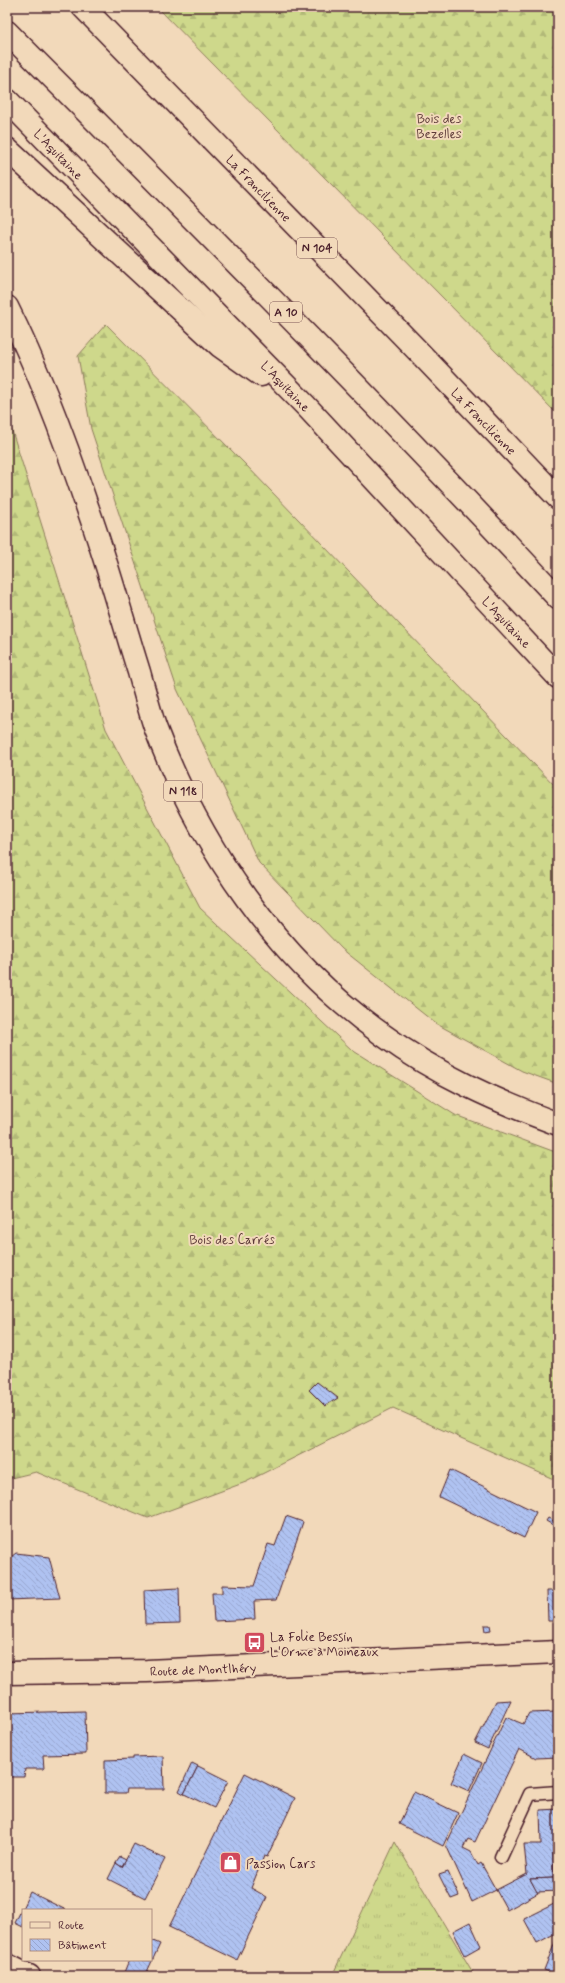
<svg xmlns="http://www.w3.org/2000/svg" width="565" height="1983" font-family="Mynerve,sans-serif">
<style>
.grass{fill:url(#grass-tufts);stroke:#8c7c5b}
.forest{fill:url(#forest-firs);stroke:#8c7c5b}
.building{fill:url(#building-back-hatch);stroke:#4a1f2b}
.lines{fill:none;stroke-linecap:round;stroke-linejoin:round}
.lane-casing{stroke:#4a1f2b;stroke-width:15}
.street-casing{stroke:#4a1f2b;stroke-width:25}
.secondary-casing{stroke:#4a1f2b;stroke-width:25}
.highway-casing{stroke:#4a1f2b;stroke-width:25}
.lane{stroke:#f2d9ba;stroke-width:12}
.street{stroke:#f2d9ba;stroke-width:22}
.secondary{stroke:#f2d9ba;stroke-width:22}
.highway{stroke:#f2d9ba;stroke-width:22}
.labels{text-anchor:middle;stroke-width:4;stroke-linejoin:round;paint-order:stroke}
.shield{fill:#f2d9ba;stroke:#7c5756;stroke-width:1}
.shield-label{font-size:12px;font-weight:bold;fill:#4a1f2b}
.park-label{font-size:13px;fill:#5e3b39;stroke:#f2d9ba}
.street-label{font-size:13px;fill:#4a1f2b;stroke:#f2d9ba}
.poi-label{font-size:13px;fill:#4a1f2b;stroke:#f2d9ba;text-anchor:start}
</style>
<defs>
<pattern id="grass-tufts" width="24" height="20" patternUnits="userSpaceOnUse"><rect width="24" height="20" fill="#ced88b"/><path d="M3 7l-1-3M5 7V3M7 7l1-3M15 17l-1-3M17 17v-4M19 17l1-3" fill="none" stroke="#b2b978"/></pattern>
<pattern id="forest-firs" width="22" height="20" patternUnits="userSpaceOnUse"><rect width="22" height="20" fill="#ced88b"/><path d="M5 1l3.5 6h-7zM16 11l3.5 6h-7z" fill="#b2b978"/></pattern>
<pattern id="building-back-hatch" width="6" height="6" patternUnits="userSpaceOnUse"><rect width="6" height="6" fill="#afc2f1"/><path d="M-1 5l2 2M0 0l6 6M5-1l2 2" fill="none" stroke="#98a6cf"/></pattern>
</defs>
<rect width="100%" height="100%" fill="#f2d9ba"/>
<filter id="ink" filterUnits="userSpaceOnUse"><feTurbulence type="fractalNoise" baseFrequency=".025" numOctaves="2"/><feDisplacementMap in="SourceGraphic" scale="8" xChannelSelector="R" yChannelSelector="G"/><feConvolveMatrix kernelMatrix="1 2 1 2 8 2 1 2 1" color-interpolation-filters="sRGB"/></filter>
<g filter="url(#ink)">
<!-- grass -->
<polygon class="grass" points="395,1842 475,1976 332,1976"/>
<!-- forest -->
<g class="forest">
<polygon points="157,7 558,7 558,415"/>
<polygon points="106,324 245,464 558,789 558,1084 522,1071 435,1023 342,949 259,863 177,689 91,429 78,356"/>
<polygon points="7,415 106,729 200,908 352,1050 455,1115 558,1153 558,1481 393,1408 246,1482 148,1518 36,1472 7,1479"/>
</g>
<!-- building -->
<g class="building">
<polygon points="317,1382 338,1398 325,1406 309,1390"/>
<polygon points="450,1470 536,1512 524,1538 439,1497"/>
<polygon points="286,1516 303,1522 276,1600 254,1601 255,1619 214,1621 212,1593 222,1593 222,1585 254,1586 268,1544 275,1546"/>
<polygon points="548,1518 558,1523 558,1528 546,1521"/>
<polygon points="16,1553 49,1557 60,1598 7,1600 7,1560"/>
<polygon points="179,1588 180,1623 145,1624 144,1590"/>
<polygon points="547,1591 558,1591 558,1621 548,1621"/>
<polygon points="484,1625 490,1625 491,1630 485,1631"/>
<polygon points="511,1700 488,1749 475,1743 496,1701"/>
<polygon points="85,1711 86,1754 43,1755 44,1769 25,1769 24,1777 7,1777 7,1713"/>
<polygon points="558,1712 558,1757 536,1758 519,1749 475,1842 468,1839 463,1848 471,1852 478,1865 481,1863 496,1890 472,1902 446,1845 506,1717 523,1724 529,1713"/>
<polygon points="464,1754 482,1763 469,1791 451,1783"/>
<polygon points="163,1756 164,1789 127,1789 126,1793 105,1793 105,1760 133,1759 133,1757"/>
<polygon points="192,1763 198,1766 184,1794 179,1791"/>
<polygon points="198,1766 228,1781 214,1808 184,1794"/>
<polygon points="245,1773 295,1798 267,1857 264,1856 251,1888 267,1897 237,1960 169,1927"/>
<polygon points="414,1792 458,1813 443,1846 399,1824"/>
<polygon points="558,1809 558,1843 553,1843 554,1878 530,1879 538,1893 507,1910 496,1890 527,1874 524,1844 541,1844 540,1810"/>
<polygon points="553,1843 558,1843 558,1878 554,1878"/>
<polygon points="134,1844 165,1859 145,1898 108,1879 116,1863 122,1867"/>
<polygon points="120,1857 126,1860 122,1867 116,1863"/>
<polygon points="448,1872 459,1896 451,1899 439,1875"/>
<polygon points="554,1878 558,1878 558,1891 537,1892 530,1879"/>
<polygon points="30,1892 66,1910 23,1910 23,1927 15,1923"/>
<polygon points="556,1903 558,1907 558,1932 537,1943 524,1919"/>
<polygon points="470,1922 481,1946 465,1955 453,1931"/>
<polygon points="557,1937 558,1938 558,1975 544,1970"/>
<polygon points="151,1940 160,1944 145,1976 123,1975 129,1960 151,1960"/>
</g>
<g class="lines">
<defs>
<polyline id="lane" points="501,1857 530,1794 558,1792"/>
<polyline id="street" points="7,1965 29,1976"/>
<polyline id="secondary" points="7,1673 147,1671 558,1652"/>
<g id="highway">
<polyline points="83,7 416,349 558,498"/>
<path d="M7,32C193,219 379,405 558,598"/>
<polyline points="7,100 306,406 558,677"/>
<polyline points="7,149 220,346 261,375"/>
<path d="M7,307C39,371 65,440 88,509C107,562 122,618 139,672C144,690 149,709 155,727C200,847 277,960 383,1035C436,1074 496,1101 558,1124"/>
</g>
</defs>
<!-- lane casing -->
<use href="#lane" class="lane-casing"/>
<!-- street casing -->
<use href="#street" class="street-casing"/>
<!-- secondary casing -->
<use href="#secondary" class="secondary-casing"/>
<!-- highway casing -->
<use href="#highway" class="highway-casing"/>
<!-- lane -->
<use href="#lane" class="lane"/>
<!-- street -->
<use href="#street" class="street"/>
<!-- secondary -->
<use href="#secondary" class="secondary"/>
<!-- highway -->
<use href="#highway" class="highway"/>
</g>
</g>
<!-- icons -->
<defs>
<symbol id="bus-square" viewBox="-11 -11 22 22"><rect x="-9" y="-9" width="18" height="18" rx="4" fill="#d1495b" stroke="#f2d9ba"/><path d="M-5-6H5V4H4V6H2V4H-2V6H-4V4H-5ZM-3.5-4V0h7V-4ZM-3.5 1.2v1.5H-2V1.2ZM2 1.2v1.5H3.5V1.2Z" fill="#fff"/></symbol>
<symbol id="shop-square" viewBox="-11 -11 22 22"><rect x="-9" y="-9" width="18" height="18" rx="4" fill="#d1495b" stroke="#f2d9ba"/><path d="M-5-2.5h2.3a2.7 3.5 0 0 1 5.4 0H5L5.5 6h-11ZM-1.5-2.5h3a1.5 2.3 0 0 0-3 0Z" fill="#fff"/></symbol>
</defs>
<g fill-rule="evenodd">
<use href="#bus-square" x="242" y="1630" width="25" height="25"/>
<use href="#shop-square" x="218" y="1850" width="25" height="25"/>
</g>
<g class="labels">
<!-- shield labels -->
<g class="shield">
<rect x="297" y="238" width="40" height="20" rx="3"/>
<rect x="270" y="302" width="32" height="20" rx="3"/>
<rect x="164" y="781" width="38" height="20" rx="3"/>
</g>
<g class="shield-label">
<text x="317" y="252">N 104</text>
<text x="286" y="316">A 10</text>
<text x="183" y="795">N 118</text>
</g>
<!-- park labels -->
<g class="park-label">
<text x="439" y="123">Bois des<tspan x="439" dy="15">Bezelles</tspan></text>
<text x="232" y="1244">Bois des Carrés</text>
</g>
<!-- street labels -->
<g class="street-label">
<text transform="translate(59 154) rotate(46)" y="5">L'Aquitaine</text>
<text transform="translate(259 188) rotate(46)" y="5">La Francilienne</text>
<text transform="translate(286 386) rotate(46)" y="5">L'Aquitaine</text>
<text transform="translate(484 421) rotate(46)" y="5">La Francilienne</text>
<text transform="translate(507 622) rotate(47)" y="5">L'Aquitaine</text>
<text transform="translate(203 1669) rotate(-2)" y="5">Route de Montlhéry</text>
</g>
<!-- poi labels -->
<g class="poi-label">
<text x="270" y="1641">La Folie Bessin<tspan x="270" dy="15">L'Orme à Moineaux</tspan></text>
<text x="246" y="1868">Passion Cars</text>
</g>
</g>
<!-- margin -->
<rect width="565" height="1983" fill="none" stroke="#f2d9ba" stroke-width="24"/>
<rect x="12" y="12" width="541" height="1959" fill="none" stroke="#4a1f2b" stroke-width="1.5" filter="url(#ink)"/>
<!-- legend -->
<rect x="22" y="1909" width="130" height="52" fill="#f2d9ba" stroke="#af8f81"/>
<rect x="30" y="1922" width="20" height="6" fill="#f2d9ba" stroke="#af8f81"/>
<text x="58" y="1929" font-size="12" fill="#4a1f2b">Route</text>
<rect x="30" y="1939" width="20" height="12" fill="url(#building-back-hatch)" stroke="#af8f81"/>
<text x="58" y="1949" font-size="12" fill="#4a1f2b">Bâtiment</text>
</svg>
